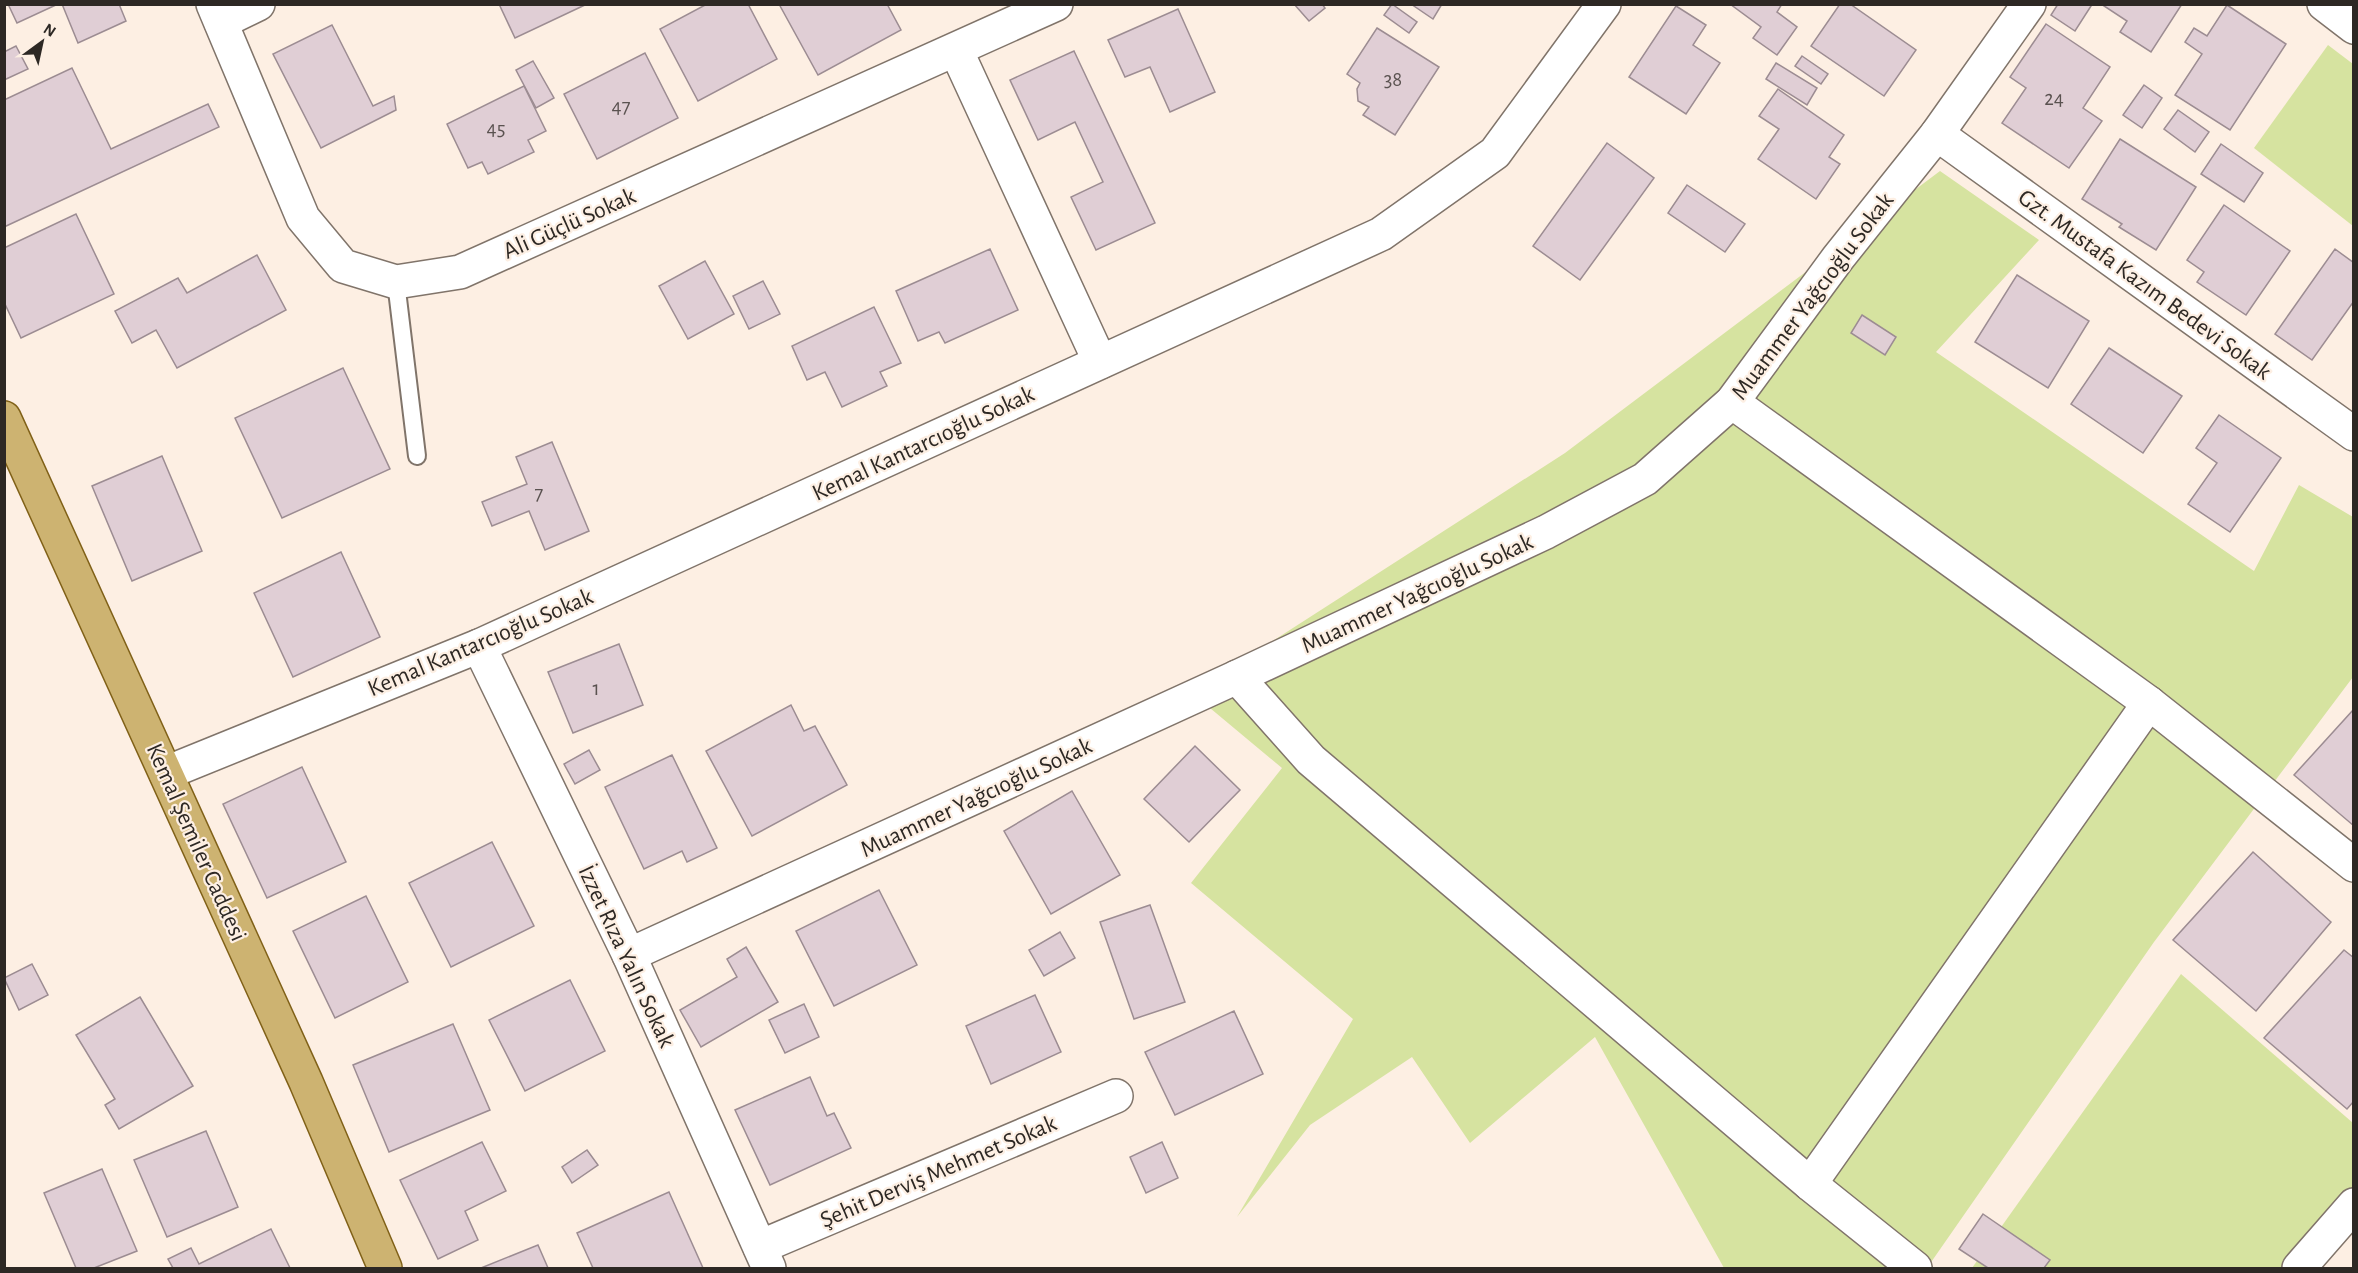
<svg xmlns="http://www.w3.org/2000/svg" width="2358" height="1273" font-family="'Alegreya Sans',sans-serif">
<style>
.green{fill:#d6e3a0}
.building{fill:#e0ced5;stroke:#9c8c92;stroke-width:1.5}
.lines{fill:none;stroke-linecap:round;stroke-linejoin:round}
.service-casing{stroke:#80746a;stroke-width:20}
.minor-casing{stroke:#80746a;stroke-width:36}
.primary-casing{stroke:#806118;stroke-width:36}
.service{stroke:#fff;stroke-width:16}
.minor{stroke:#fff;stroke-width:33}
.primary{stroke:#cdb371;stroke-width:33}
.labels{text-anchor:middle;stroke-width:4.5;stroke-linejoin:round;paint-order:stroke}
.number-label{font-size:21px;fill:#5a5250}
.street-label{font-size:24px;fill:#2d2824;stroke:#fdefe3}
</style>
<rect width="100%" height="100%" fill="#fdefe3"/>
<!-- green -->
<g class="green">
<polygon points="2328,45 2353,64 2353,226 2254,148"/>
<polygon points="1940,171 2039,240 1936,352 2254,571 2299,485 2353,517 2353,677 2154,942 1927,1268 1724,1268 1595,1037 1470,1143 1412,1057 1310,1125 1237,1217 1353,1019 1191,883 1282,768 1192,693 1565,453"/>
<polygon points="2181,974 2353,1123 2353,1205 2299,1268 1972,1268"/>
</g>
<!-- building -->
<g class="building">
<polygon points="8,4 58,4 17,23"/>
<polygon points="62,4 119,4 126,21 78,43"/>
<polygon points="499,4 587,4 515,38"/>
<polygon points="707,4 748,4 777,59 698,101 660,29"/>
<polygon points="779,4 887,4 901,30 818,75"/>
<polygon points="1294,4 1322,4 1325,8 1309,21"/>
<polygon points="1392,4 1417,22 1409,33 1384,15"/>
<polygon points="1411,4 1442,4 1433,19"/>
<polygon points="1730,4 1782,4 1777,12 1797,27 1777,55 1753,38 1761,27"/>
<polygon points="1840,4 1850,4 1916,50 1884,96 1811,46"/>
<polygon points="2058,4 2089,4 2091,6 2075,31 2051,15"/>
<polygon points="2101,4 2182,4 2151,52 2120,32 2127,21"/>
<polygon points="2227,5 2286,44 2230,130 2175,95 2202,54 2185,42 2194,28 2207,36"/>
<polygon points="1676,6 1706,25 1693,45 1720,63 1686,114 1629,77"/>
<polygon points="1178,9 1215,92 1170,112 1150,67 1125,77 1108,40"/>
<polygon points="2046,24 2110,67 2083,108 2102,121 2069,168 2002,123 2026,88 2010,77"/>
<polygon points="332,25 373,106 394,96 396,110 321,148 273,54"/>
<polygon points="1377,28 1439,67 1395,135 1363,115 1369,107 1358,101 1357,89 1360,83 1347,74"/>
<polygon points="16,46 28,69 4,80 4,52"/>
<polygon points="1074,51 1155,223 1096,250 1071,197 1103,182 1075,122 1038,140 1010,80"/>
<polygon points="645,53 678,118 597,159 564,94"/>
<polygon points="1802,56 1828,74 1821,84 1795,66"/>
<polygon points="533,61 554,98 536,108 516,70"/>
<polygon points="1776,63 1817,88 1807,105 1766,79"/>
<polygon points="72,68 111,149 208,104 219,127 4,227 4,100"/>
<polygon points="2144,85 2162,98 2142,128 2123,115"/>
<polygon points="524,86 546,131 528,140 534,152 488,174 482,162 468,168 447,124"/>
<polygon points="1778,89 1844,135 1829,157 1840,164 1816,199 1758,159 1779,129 1759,116"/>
<polygon points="2178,110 2209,132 2195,152 2164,129"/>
<polygon points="2120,139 2196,187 2156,250 2119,227 2122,224 2082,199"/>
<polygon points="1607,143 1654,178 1580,280 1533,246"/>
<polygon points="2221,144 2263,173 2244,202 2201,174"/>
<polygon points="1687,185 1745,224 1725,252 1668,213"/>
<polygon points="2224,205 2290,251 2246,315 2197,282 2204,272 2187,260"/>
<polygon points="76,214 114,294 21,338 4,302 4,248"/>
<polygon points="990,249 1018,310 945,343 939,332 918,341 896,291"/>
<polygon points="2335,249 2354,263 2354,301 2312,360 2275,334"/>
<polygon points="257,255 286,310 177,368 156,330 132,343 115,311 178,278 187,293"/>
<polygon points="705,261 734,314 688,339 659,286"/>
<polygon points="2017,275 2089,321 2048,388 1975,342"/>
<polygon points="763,281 780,314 749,329 733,296"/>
<polygon points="874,307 901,363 880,372 887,386 842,407 825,372 807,380 792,346"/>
<polygon points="1862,315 1896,337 1885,355 1851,333"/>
<polygon points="2109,348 2182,396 2143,453 2071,404"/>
<polygon points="343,368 390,469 282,518 235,418"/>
<polygon points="2219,415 2281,458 2230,532 2188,504 2217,463 2196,448"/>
<polygon points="552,442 589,531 545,550 529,511 492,526 482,502 527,484 516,457"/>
<polygon points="162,456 202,551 132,581 92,486"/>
<polygon points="341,552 380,637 293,677 254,593"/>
<polygon points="619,644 643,705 573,733 548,672"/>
<polygon points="791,705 804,731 815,726 847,785 752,836 706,751"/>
<polygon points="2354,709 2354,826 2294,775"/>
<polygon points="1195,746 1240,790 1189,842 1144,799"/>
<polygon points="589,750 600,770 575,784 564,764"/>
<polygon points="672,755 717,848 687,862 682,851 644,869 605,787"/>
<polygon points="302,767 346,862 267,898 223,804"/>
<polygon points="1072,791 1120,875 1051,914 1004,831"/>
<polygon points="492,842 534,926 451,967 409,883"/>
<polygon points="2253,852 2331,922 2256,1011 2173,940"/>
<polygon points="879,890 917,965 834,1006 796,931"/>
<polygon points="366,896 408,982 335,1018 293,931"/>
<polygon points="1150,905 1185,1002 1134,1019 1100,922"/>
<polygon points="1060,932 1075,958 1044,976 1029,950"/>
<polygon points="746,947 778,1002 701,1047 680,1010 737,977 727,959"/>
<polygon points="2344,950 2354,958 2354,1101 2347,1109 2264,1038"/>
<polygon points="32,964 48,995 19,1010 4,978"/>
<polygon points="570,980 605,1051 525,1091 489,1020"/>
<polygon points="1035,995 1061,1052 991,1084 966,1026"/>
<polygon points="140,997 193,1086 119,1129 105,1105 115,1099 76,1035"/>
<polygon points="804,1004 819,1037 785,1053 769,1020"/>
<polygon points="1234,1011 1263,1074 1175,1115 1145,1052"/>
<polygon points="453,1024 490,1110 389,1152 353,1065"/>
<polygon points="810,1077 827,1116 834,1113 851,1148 770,1185 735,1110"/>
<polygon points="206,1131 238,1207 167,1237 134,1160"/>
<polygon points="482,1142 506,1191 465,1211 478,1240 438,1259 400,1180"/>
<polygon points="1162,1142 1178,1178 1146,1193 1130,1157"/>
<polygon points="587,1150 598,1165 572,1183 562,1167"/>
<polygon points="102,1169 137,1251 94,1268 76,1268 44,1193"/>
<polygon points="669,1192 703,1268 593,1268 577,1233"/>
<polygon points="1983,1214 2050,1260 2044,1268 1988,1268 1959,1249"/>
<polygon points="271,1229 290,1268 173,1268 168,1259 191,1248 199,1264"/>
<polygon points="538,1245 548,1268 481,1268"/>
</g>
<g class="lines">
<defs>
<polyline id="service" points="396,282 417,456"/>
<g id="minor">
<polyline points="213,4 303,218 343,266 396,282 460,272 1056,4"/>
<polyline points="2324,4 2354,27"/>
<polyline points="221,22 258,4"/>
<polyline points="956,50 1100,362"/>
<polyline points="1937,134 2354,434"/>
<polyline points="1732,402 2149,703 2354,865"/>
<polyline points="479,646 629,955 769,1268"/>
<polyline points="1237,677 1311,760 1810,1184 1915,1268"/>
<polyline points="166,773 479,646 1381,234 1495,153 1604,4"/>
<polyline points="629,955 1237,677 1546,532 1645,479 1732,402 1838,258 1937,134 2029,4"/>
<polyline points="1810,1184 2149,703"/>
<polyline points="760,1247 1116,1096"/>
<polyline points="2299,1268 2354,1205"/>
</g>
<polyline id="primary" points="4,418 306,1082 385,1268"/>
</defs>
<!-- service casing -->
<use href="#service" class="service-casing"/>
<!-- minor casing -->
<use href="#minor" class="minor-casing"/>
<!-- primary casing -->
<use href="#primary" class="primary-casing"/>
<!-- service -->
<use href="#service" class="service"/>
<!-- minor -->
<use href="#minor" class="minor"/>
<!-- primary -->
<use href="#primary" class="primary"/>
</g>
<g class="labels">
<!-- number labels -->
<g class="number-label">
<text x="1393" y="86">38</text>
<text x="2054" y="105">24</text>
<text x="621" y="113">47</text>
<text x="496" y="135">45</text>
<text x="539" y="500">7</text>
<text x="596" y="695">1</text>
</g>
<!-- street labels -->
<g class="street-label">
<text transform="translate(569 223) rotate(-24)" y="8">Ali Güçlü Sokak</text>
<text transform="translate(2145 284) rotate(36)" y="8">Gzt. Mustafa Kazım Bedevi Sokak</text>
<text transform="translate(1812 296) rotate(-53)" y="8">Muammer Yağcıoğlu Sokak</text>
<text transform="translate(923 443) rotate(-25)" y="8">Kemal Kantarcıoğlu Sokak</text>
<text transform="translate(1417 593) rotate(-25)" y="8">Muammer Yağcıoğlu Sokak</text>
<text transform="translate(480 642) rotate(-23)" y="8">Kemal Kantarcıoğlu Sokak</text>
<text transform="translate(976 797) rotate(-25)" y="8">Muammer Yağcıoğlu Sokak</text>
<text transform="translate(197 842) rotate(66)" y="8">Kemal Şemiler Caddesi</text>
<text transform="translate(627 956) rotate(65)" y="8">İzzet Rıza Yalın Sokak</text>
<text transform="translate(938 1171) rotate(-23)" y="8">Şehit Derviş Mehmet Sokak</text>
</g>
</g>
<!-- border -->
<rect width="2358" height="1273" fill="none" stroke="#2d2824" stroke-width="12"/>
<!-- north arrow -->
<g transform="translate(42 42) rotate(33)" stroke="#fdefe3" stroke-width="4.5" paint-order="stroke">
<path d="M0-4.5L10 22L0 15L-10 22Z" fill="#2d2824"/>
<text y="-9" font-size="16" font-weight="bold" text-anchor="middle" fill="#2d2824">N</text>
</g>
</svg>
